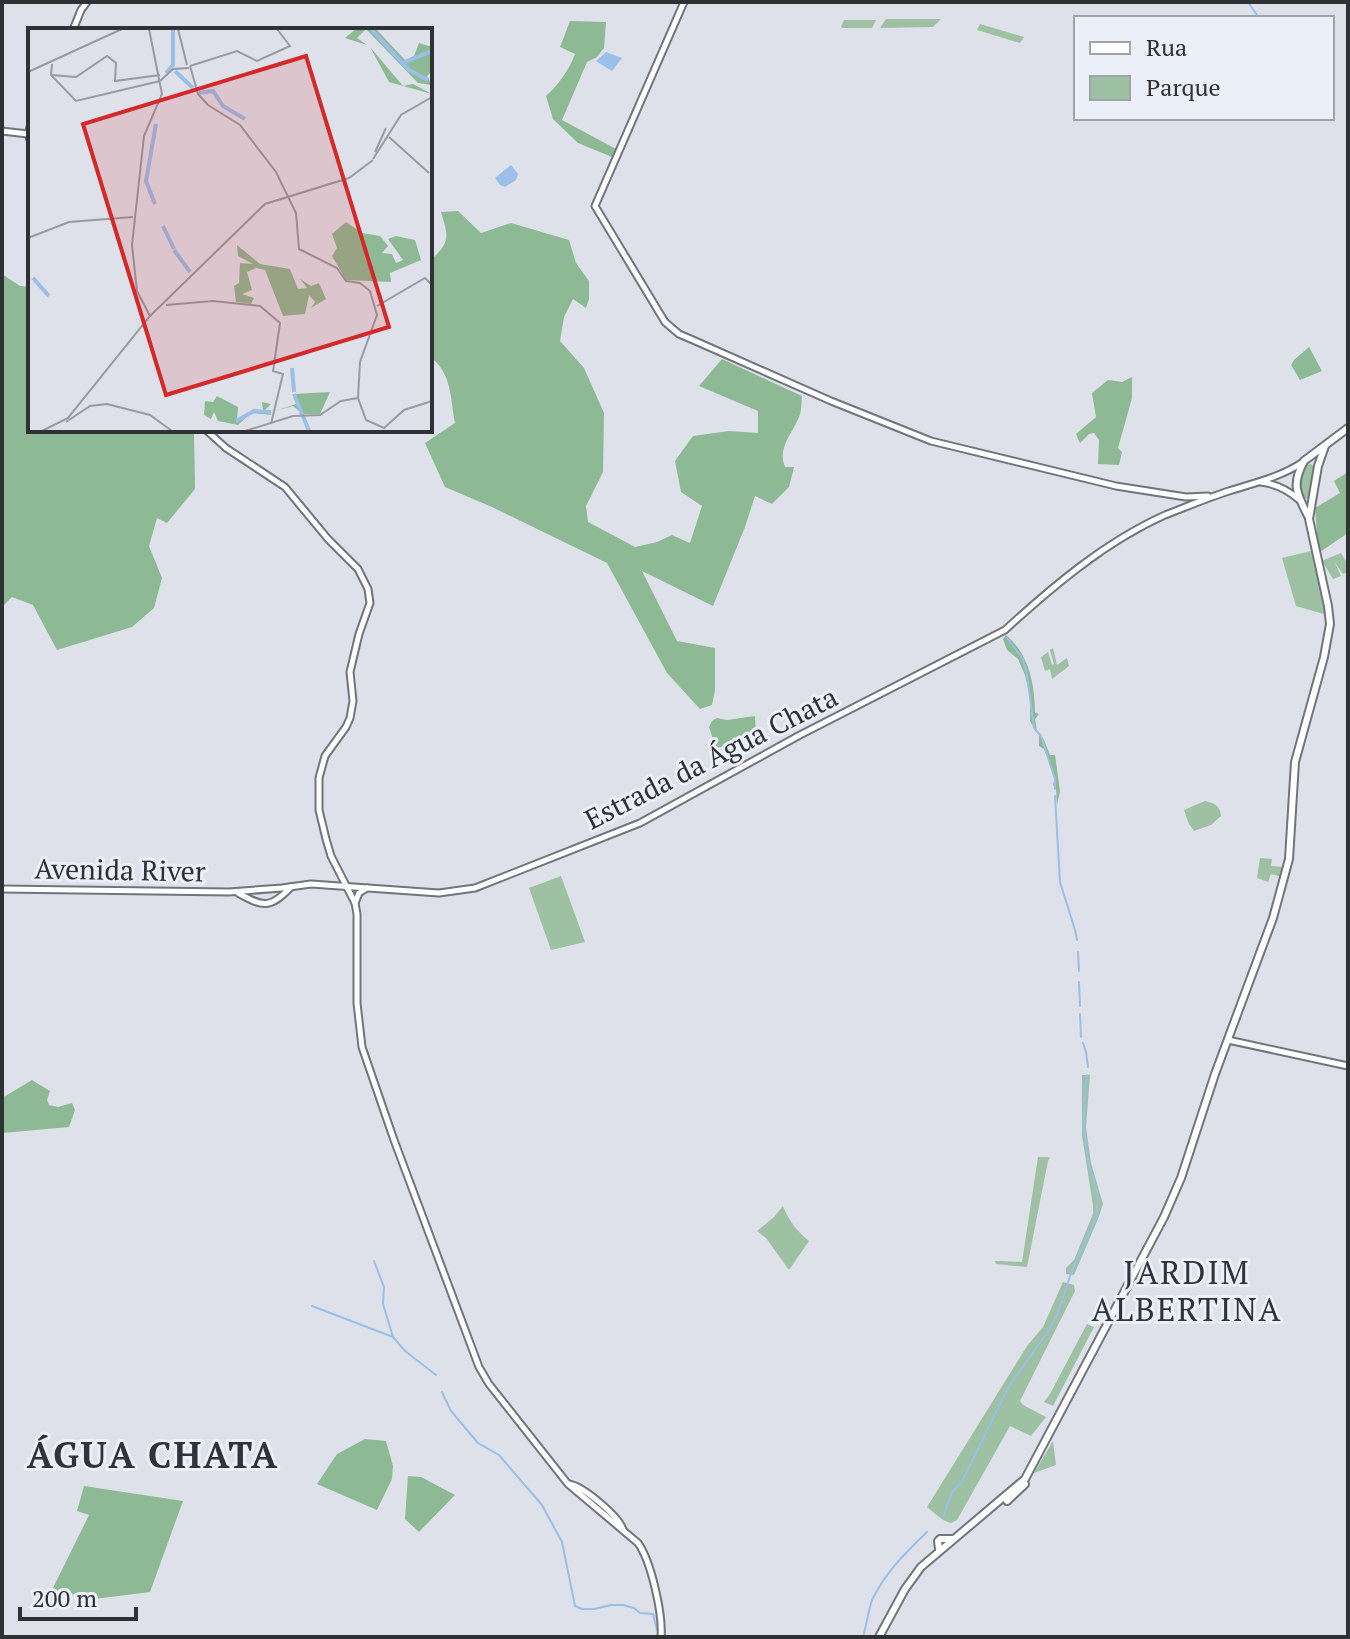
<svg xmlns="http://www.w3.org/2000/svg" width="1350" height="1639" font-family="'PT Serif',serif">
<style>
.green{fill:#9ec0a3}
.forest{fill:#8db994}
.water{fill:#9abfe8}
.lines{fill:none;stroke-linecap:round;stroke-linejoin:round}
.stream{stroke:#9abfe8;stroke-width:2}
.tertiary-casing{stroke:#71747c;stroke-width:9}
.secondary-casing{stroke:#71747c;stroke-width:10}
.tertiary{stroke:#fff;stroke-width:5}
.secondary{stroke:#fff;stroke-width:6}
.labels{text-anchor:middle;stroke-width:6;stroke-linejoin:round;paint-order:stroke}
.street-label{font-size:28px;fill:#303134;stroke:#ebeff7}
.quarter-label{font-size:32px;letter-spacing:2px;fill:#31333a;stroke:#ebeff7}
.district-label{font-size:36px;font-weight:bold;letter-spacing:2px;fill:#31333a;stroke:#ebeff7}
.inset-river{fill:none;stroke:#9abfe8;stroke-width:4}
.inset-road{fill:none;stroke:#989ba1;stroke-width:2}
.view{fill:#d62828;fill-opacity:0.15;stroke:#d62828;stroke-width:4}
.inset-edge{fill:none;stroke:#303134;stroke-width:4}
</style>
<rect width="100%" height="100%" fill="#dee1ea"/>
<!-- green -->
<g class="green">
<polygon points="886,19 941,19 933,27 880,28"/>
<polygon points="844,20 876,20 872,28 843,28 841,27"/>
<polygon points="980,24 1024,37 1020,43 977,30"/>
<polygon points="1311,464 1315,467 1309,498 1304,499 1300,495 1299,480 1306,465"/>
<polygon points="1311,551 1327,615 1296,606 1282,558"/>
<polygon points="1341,553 1348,565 1348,572 1343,574 1335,563 1341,576 1333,579 1322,561"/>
<polygon points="1053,648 1057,665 1067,658 1069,666 1052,679 1050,669 1045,671 1041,657 1048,652 1052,665 1054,664 1050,650"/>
<path d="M1205,801C1215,803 1220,806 1221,816L1211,825L1194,831L1189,824L1184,810Z"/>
<polygon points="1260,858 1272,859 1271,866 1283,867 1282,877 1271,874 1268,882 1257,878"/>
<polygon points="561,876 585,942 551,950 529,888"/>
<polygon points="1082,1075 1090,1075 1086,1127 1091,1163 1103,1204 1098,1219 1074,1275 1066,1274 1066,1268 1074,1260 1093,1214 1093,1206 1082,1135"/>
<polygon points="1038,1157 1050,1157 1048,1161 1027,1267 996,1264 995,1261 1022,1262"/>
<path d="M783,1206C789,1221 797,1231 809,1241L789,1270L766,1238L757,1231L774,1217Z"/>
<polygon points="1063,1282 1074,1285 1075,1291 1020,1401 1023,1405 1046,1417 1031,1436 1010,1426 957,1520 951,1523 943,1520 927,1507 1027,1346 1043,1327"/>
<polygon points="1087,1324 1094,1327 1053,1406 1044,1402 1050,1394"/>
<polygon points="1053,1441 1056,1465 1034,1473"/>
</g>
<!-- forest -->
<g class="forest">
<path d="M570,21L606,22L604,48L597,57L587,62L562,120L616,149L612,157L578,143L553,119L546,96C559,84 569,70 575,54L560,47Z"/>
<path d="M458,211L481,233L511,223L569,240L576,263L589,281V299L586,308L573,299L564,317L560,341L584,368L604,413L603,472L586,506L588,522L635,547L657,542L672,535L690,543L702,506L681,492L675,461L693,436L729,431L758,433V411L699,386L722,359L802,396C801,403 802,410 799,417C792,434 777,448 785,467H794L789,487L772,504L755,496L745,527L713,606L642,571L677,641L715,648V690L712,705L700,709L667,673L607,563L492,507L445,487L425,443L455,423C450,397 452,373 430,357V261C450,242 449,238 441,212Z"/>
<polygon points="2,274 20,286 30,287 30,430 194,430 195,489 167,523 157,518 149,546 162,578 154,608 132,627 57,650 33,605 12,597 2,607"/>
<polygon points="1309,347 1322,371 1300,380 1291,365 1294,360"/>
<polygon points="1132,377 1132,398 1118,448 1122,452 1119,465 1098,464 1099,440 1094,433 1089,434 1080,443 1076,434 1096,417 1092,393 1108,380 1122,382"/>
<polygon points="1348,472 1348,533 1320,552 1317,534 1315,508 1340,493 1334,481"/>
<path d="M1006,635C1029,654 1035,685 1035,713L1039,714L1035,719L1037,731L1044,740L1050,755H1055L1060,791L1057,805L1056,788L1053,785L1055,778L1044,749L1039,746V735L1030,721V696L1025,675L1018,659L1007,650L1003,639Z"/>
<polygon points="755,716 756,739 716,748 709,727 712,721 717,718 727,720"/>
<polygon points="32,1080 50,1091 47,1100 49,1105 58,1107 72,1103 75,1110 69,1127 2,1133 2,1098"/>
<polygon points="365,1439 386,1441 393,1466 392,1479 377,1510 317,1484 337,1454"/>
<polygon points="408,1476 421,1477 455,1495 419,1532 405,1519"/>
<polygon points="84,1486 183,1501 150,1592 94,1599 67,1593 56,1609 51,1606 49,1596 89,1515 77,1511"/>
</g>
<!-- water -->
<g class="water">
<polygon points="606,52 622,58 612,71 596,61"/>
<polygon points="511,165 518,174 516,180 505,187 500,185 495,178"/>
</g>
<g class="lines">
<!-- stream -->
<g class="stream">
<polyline points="1248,2 1259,18"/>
<polyline points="1007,638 1023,659 1027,675 1034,728 1041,736 1055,779 1055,789"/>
<polyline points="1055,796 1060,882 1075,930 1077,940"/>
<polyline points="1078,952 1079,971"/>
<polyline points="1079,982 1080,1006"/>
<polyline points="1080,1014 1081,1037"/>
<polyline points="1083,1043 1086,1052 1088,1067"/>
<polyline points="374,1261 384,1287 383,1304 393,1337 405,1351 436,1375"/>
<polyline points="312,1306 393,1337"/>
<polyline points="442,1392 451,1411 478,1443 499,1455 542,1505 562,1542 575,1606 582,1609 594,1609 611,1605 623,1605 634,1608 640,1613 653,1614 657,1630"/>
<polyline points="943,1517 952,1492 962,1481 1009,1386 1049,1330 1058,1313 1071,1273 1096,1218 1098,1197 1088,1160 1084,1127 1085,1088 1087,1075"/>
<path d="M863,1637C866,1627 869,1608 872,1600C885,1573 906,1552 927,1532"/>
</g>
<defs>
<g id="tertiary">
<polyline points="684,2 595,206 665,322 679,334 693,340 831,401 931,441 1116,486 1186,497 1208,496"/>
<polyline points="73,30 81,10 87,2"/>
<polyline points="30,127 28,134 30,140"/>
<polyline points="2,131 28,134"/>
<path d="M206,430L226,448L285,487L328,539L358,569L368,589L370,603L359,634L350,672L353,701L350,718L346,727L325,756L319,778V810L326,839L331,856L355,903L357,914V1003L362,1047L394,1140L479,1367L489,1384L568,1484L638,1543C651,1561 663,1614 661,1637"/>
<path d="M1261,482C1275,484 1287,489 1298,499"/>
<path d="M2,889L229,892L282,888L311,884L439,893L475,888L640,823L800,735L1005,630C1053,586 1105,542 1165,515C1186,507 1207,498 1229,491C1254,483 1281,477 1303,462"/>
<path d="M238,893C263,907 270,909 291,887"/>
<polyline points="355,903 359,893 367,888"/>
<polyline points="1228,1040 1348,1066"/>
<path d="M569,1484C583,1486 620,1517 623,1530"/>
</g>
<g id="secondary">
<path d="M1308,516C1297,494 1291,485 1304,461L1348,428"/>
<polyline points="1007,1501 1025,1484"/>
<polyline points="939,1549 938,1541 940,1539 953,1539"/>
<polyline points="879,1637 905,1589 921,1567 1025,1479 1164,1217 1181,1178 1215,1074 1273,918 1289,859 1295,762 1324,657 1330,624 1328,606 1309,519 1318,466 1325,446"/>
</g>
</defs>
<!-- tertiary casing -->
<use href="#tertiary" class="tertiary-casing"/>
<!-- secondary casing -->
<use href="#secondary" class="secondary-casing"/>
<!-- tertiary -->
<use href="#tertiary" class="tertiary"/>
<!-- secondary -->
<use href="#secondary" class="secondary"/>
</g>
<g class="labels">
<!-- street labels -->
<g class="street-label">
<text transform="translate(711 758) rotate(-27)" y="10">Estrada da Água Chata</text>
<text transform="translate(120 870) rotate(1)" y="10">Avenida River</text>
</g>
<!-- quarter labels -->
<g class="quarter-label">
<text x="1187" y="1284">JARDIM<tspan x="1187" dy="37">ALBERTINA</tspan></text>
</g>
<!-- district labels -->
<g class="district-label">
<text x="153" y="1468">ÁGUA CHATA</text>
</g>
</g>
<!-- overview -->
<g transform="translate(28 28)">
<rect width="404" height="404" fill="#dee1ea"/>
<path d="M328,1H348L377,32L386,28L391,15L404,19V43L399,48L404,57L390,55L338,1L329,10L339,17L317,10ZM342,19L375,58L385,56L404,66L361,54ZM318,194L334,205L352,208L360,218L354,225L364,226L368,235L375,232L360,211L368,208L387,212L393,232L362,245L363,254L318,252L304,228L309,220L304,206ZM209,217L232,236L262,241L270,261L279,260L272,251L283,258L291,255L298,271L283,280L287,274L281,267L277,286L255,288L237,242L228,240L219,244L224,262L214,266L226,270L223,276L208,274L206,258L211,255L212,235L225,236L210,228ZM302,364L292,386H275L265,378L247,383L268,376L265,366ZM189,368L210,379L209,391L221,384L235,382L234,374L243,376L237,382L244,387L223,385L210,397L190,393L186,384L183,391L176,387L177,373L185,374Z" fill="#8db994"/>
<path class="inset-river" d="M343,1L381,42L400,52M375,35L404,23M147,43L165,60M138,45L145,37V1M171,65L185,63L195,78L217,91M127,176L118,153L128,96M135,198L146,221M146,222L162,244M5,250L21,268M264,340L266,364M266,366L281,403M208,393L226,383L243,384"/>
<path class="inset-road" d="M150,1L159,37M24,36L23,47L48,73L132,53M162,38L209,23L229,33L262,18L249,1M162,38L170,66L180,77M0,44L94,1M23,47L48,49L79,28L88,35L87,53L132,47M132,53L145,41L161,40M180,77L212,97L248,144L268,185L271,221L309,240L318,253L332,255L342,263L349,287L332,334L330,370L338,392L356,400L376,382L404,373M361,109L401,145M347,124L358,100M345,131L373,87L404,69M0,210L41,194L105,189M138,277L185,273L232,278L252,295L245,343L255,346L243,396M349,278L397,250L404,257M122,288L237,176L321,150L345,132M38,394L62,378L79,376L122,387L144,403M14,403L40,390L122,288L109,263L104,217L116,108L134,66L121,1M217,403L265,388L292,387L313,373L330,370"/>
<path class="view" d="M278,28L361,299L138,367L55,96Z"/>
<rect width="404" height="404" class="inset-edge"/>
</g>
<!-- border -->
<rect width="1350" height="1639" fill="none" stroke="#303134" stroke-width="8"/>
<!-- legend -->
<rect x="1074" y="16" width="260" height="104" fill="#ebeff7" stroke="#a0a3a9" stroke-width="2"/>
<rect x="1090" y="42" width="40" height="12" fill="#ffffff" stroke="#a0a3a9" stroke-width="2"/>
<text x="1146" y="56" font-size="24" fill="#303134">Rua</text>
<rect x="1090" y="76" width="40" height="24" fill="#9ec0a3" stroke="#a0a3a9" stroke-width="2"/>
<text x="1146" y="96" font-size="24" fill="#303134">Parque</text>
<!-- scale -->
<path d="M20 1607v12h116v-12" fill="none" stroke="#303134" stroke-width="4"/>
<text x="32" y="1607" font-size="24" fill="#303134" stroke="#ebeff7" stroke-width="6" paint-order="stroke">200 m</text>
</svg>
